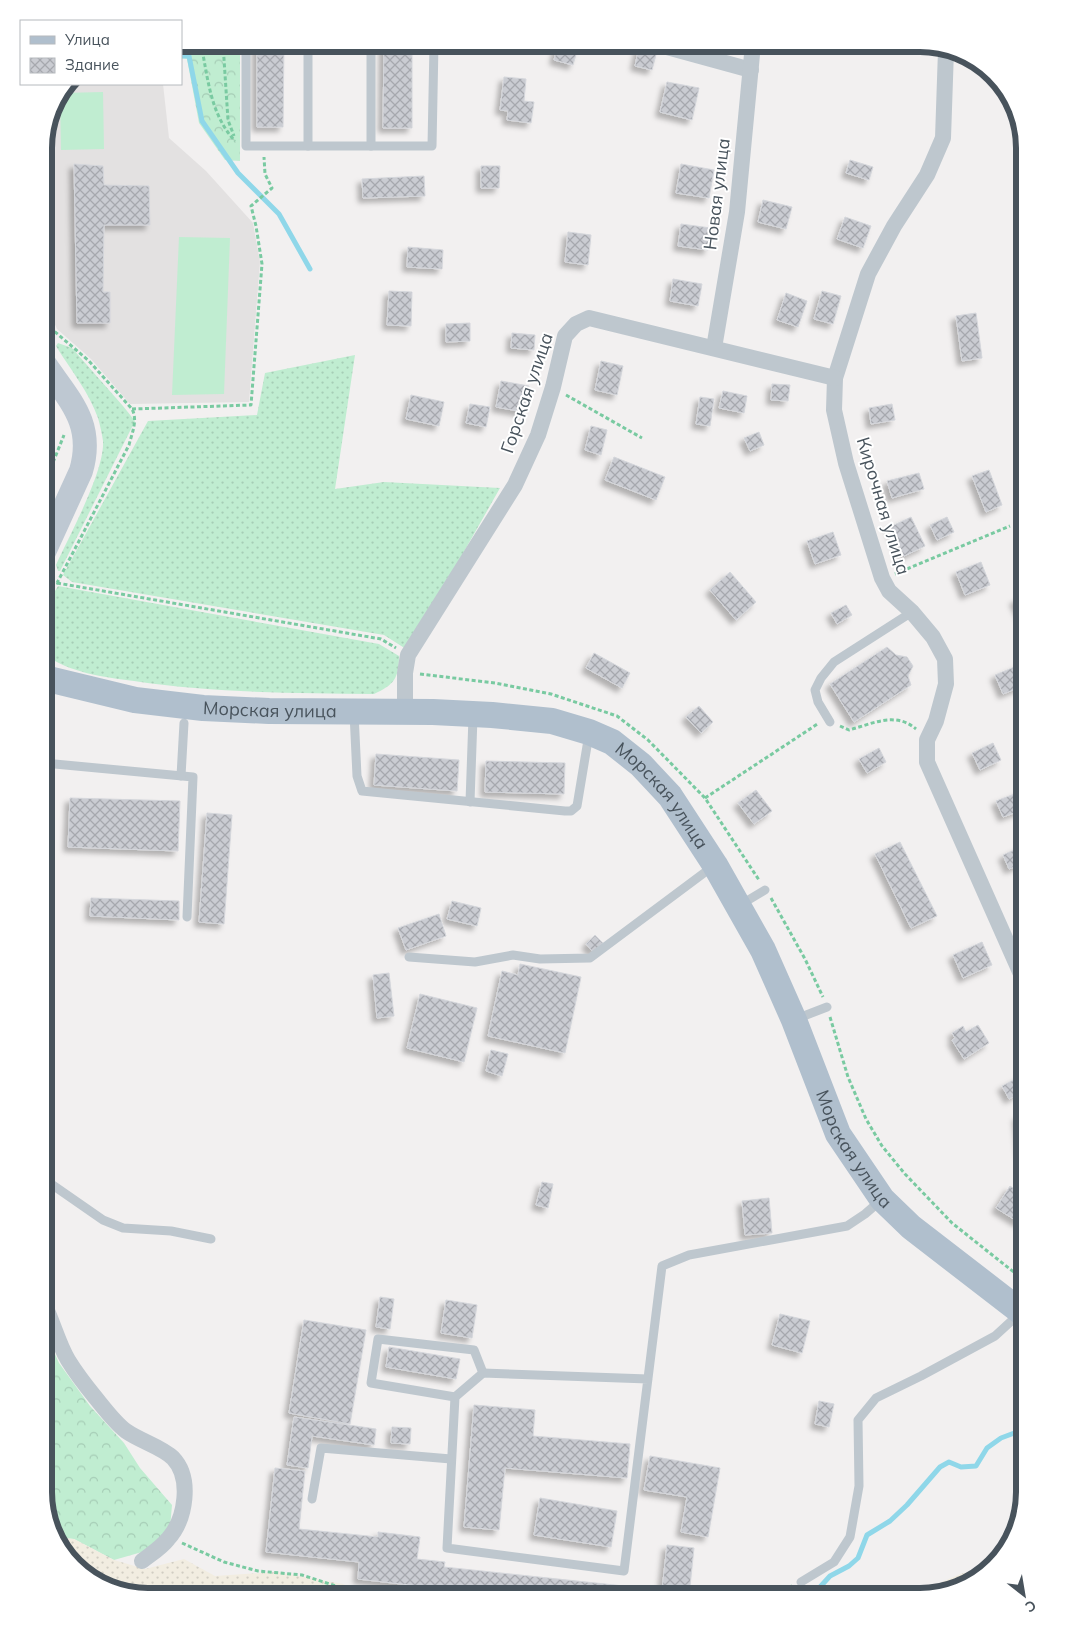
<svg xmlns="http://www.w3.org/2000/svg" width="1069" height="1640" font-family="Mulish,sans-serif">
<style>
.education{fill:#e3e1e1}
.grass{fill:url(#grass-dots)}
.forest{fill:url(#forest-crowns)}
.sand{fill:url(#sand-dots)}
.garden{fill:#c0edd1}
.water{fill:#8fd7e9}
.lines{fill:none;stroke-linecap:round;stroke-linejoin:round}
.stream{stroke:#8fd7e9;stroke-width:5}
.building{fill:url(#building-cross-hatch);stroke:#d4d6db;filter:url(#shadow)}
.path{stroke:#79caa1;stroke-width:3;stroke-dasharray:4 2.5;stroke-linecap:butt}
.lane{stroke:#bec7ce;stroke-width:9}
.street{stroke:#bec7ce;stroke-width:16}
.secondary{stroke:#bec8d2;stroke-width:24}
.primary{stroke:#b0bfcd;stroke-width:26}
.labels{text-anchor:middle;stroke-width:4;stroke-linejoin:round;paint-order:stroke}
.street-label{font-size:18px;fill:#48535c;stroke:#fff}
.rim{fill:none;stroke:#48535c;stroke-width:6}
</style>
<defs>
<pattern id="grass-dots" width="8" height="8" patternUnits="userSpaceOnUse" patternTransform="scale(1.25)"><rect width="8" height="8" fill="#c0edd1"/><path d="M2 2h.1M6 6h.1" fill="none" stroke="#a6cdb6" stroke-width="1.8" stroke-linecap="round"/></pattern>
<pattern id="forest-crowns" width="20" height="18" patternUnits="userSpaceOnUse" patternTransform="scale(1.25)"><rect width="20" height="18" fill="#c0edd1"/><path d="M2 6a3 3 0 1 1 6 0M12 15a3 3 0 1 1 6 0" fill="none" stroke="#a6cdb6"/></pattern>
<pattern id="sand-dots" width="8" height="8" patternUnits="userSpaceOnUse" patternTransform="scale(1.25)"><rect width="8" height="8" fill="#f2ede1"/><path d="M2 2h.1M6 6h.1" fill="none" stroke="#d1cdc3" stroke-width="1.8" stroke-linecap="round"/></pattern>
<pattern id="building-cross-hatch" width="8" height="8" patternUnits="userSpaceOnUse" patternTransform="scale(1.25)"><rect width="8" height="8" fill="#caccd2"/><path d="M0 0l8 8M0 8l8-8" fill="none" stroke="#a6a8ae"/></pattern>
<filter id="shadow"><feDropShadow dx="-4.5" dy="4.5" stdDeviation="2.5" flood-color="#0004"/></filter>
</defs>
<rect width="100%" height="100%" fill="#f2f0f0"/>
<!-- education -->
<polygon class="education" points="68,84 163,84 169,138 206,171 253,223 260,262 249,402 130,404 91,359 57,329 44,301 44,142 52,108"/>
<!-- grass -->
<g class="grass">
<path d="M58,343L72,348L123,406L135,421L60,571H58L56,565C69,536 105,471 103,441C102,434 100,425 98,418C89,392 70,369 56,346Z"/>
<polygon points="355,355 335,489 384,482 500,488 440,594 406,649 384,635 72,582 63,575 148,421 257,415 265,373"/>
<path d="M58,586L379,644L399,656C399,678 394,685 374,694C294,693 214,693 134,681C103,677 70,673 44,654V609Z"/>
</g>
<!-- forest -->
<g class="forest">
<polygon points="181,44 240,44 240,161 225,160 199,123 187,59 181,58"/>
<polygon points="44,1330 59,1363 90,1406 124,1443 140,1468 172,1505 170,1528 156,1548 114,1560 74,1539 54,1537 44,1491"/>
</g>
<!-- sand -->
<g class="sand">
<polygon points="54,1537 74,1539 114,1560 145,1569 184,1559 215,1576 277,1572 343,1584 371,1596 224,1596 180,1588 163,1596 142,1596 91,1579"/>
<polygon points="983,1571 967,1585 920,1596 909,1596 963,1573"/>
</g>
<!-- garden -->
<g class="garden">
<polygon points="103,92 104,149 61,150 60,97 62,93"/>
<polygon points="179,237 230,238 224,394 172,395"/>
</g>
<!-- water -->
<polygon class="water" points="180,1588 224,1596 163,1596"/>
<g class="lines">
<!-- stream -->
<g class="stream">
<polyline points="181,56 189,56 202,121 238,173 279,214 310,269"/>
<polyline points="794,1596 820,1587 830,1576 849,1566 858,1558 867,1535 890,1521 907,1505 940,1467 949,1462 961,1467 976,1466 987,1448 1001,1438 1025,1429"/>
</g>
</g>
<!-- building -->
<g class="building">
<polygon points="257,44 284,44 283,127 257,127"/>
<polygon points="384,44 412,44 412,128 383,128"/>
<polygon points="558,44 579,44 573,65 554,60"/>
<polygon points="639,47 657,51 652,70 635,66"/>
<polygon points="504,77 526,79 524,101 534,102 531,123 507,120 508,111 500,110"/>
<polygon points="667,82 699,88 692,120 660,112"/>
<polygon points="850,160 873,167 869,180 846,173"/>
<polygon points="74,164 103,166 104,185 149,186 150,225 104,225 103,292 110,292 110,323 77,323"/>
<polygon points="681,164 714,170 709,198 676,193"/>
<polygon points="481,166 500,166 499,188 481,188"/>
<polygon points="424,176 425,196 363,198 362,179"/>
<polygon points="763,200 792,207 786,229 758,222"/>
<polygon points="845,217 871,226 863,248 837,239"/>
<polygon points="681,224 711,228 708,250 678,246"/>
<polygon points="568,232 591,235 588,265 565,262"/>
<polygon points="408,247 443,250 442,269 407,267"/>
<polygon points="673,279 702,284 698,306 670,301"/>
<polygon points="389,291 412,292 411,326 387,325"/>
<polygon points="822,291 841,296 833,324 814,319"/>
<polygon points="786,293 807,301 798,327 777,320"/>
<polygon points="976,313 982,358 962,361 956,316"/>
<polygon points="470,323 470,341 446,342 446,324"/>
<polygon points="512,333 535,335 534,350 511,348"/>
<polygon points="601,361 623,366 617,395 595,390"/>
<polygon points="501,381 529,386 524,412 496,407"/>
<polygon points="772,384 790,385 788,401 771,400"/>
<polygon points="723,391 747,396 744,413 719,408"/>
<polygon points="411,395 444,402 439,426 406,419"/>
<polygon points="700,397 714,399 710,426 696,424"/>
<polygon points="470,404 490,407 486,427 466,423"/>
<polygon points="892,404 895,420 871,424 869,408"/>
<polygon points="591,426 607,430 601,455 585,450"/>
<polygon points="759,432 764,445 750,451 744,438"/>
<polygon points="614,457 665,477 656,500 605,480"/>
<polygon points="989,470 1002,505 986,512 972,476"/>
<polygon points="919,473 924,489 892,498 887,481"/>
<polygon points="911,517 925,546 904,556 890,527"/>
<polygon points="947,517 954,532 937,540 930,525"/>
<polygon points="833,532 841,555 815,564 807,541"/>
<polygon points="981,562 990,585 965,595 956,572"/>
<polygon points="730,572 756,602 736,620 710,590"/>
<polygon points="1025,595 1025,615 1022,617 1014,600"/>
<polygon points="846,605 852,615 837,624 831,613"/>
<polygon points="887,647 896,655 907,657 913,666 908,676 911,685 854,722 830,684"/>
<polygon points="594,653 630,673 622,688 586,668"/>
<polygon points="1024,663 1025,685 1003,694 995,675"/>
<polygon points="699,706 713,722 701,733 686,717"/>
<polygon points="993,743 1001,760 980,770 972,753"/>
<polygon points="879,748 886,762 867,773 859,759"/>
<polygon points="376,754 459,760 457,791 374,785"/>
<polygon points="486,761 565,763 564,794 485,792"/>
<polygon points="756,790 772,811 754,824 738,803"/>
<polygon points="1025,790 1025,809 1003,817 996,801"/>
<polygon points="70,798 180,801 178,851 68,847"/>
<polygon points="207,813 232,815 224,924 199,922"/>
<polygon points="900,842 937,916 911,928 875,854"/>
<polygon points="1025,845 1025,863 1009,869 1003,855"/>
<polygon points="91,898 179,901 179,920 90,916"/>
<polygon points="452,901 481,908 477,926 447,919"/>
<polygon points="439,914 446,936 406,950 398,928"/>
<polygon points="595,935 603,943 593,952 586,944"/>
<polygon points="982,942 992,965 963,978 953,955"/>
<polygon points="520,964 581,977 565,1053 488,1036 502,971 518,975"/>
<polygon points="389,973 394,1016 377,1018 373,975"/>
<polygon points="420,994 477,1008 464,1062 407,1048"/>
<polygon points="978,1025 989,1043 964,1059 952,1040 955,1038 952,1033 963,1026 966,1032"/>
<polygon points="491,1050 508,1054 502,1076 486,1071"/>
<polygon points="1025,1074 1025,1090 1009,1099 1002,1086"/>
<polygon points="1025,1115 1025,1152 1021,1153 1017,1116"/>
<polygon points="542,1182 553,1184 548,1208 536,1205"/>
<polygon points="1010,1186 1025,1196 1025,1215 1020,1223 996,1208"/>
<polygon points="769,1198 772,1233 745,1235 742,1201"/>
<polygon points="380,1297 394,1299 390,1329 376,1327"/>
<polygon points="446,1300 477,1305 472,1338 441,1333"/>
<polygon points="780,1314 810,1321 802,1353 772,1345"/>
<polygon points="304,1320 366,1330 350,1424 289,1413"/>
<polygon points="389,1347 460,1359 456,1379 386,1367"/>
<polygon points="819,1401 834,1404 829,1427 815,1424"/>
<polygon points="474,1405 535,1410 533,1436 630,1444 627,1478 505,1468 499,1530 464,1527"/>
<polygon points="294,1417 376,1429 374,1445 312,1436 308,1468 287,1465"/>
<polygon points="392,1427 411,1428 410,1444 391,1443"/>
<polygon points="650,1456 720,1468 708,1537 681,1532 687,1497 644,1490"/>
<polygon points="275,1468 305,1471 299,1529 378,1537 378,1532 420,1537 417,1559 445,1562 444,1567 662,1590 667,1545 694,1548 689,1596 505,1596 358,1579 359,1562 266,1552"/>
<polygon points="540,1498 617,1511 611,1547 534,1535"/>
</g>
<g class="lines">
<!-- path -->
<g class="path">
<path d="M201,44C208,78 210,114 235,141"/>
<polyline points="223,44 228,120 234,136"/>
<polyline points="566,395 642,438"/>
<polyline points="132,409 251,405 262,264 256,226 251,206 272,188 265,174 264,157"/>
<polyline points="44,462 49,436 44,420"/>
<polyline points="44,471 52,465 64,435"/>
<polyline points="895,574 1010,526"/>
<polyline points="57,583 381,639 396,648"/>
<path d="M44,589L49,579L57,583L66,566L129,445C132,433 138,420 132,409L89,361L54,331L44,309"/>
<polyline points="420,674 495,683 551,694 617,716 648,740 705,798 759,880"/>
<path d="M840,726L849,730C872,724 895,711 916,729"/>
<polyline points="705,798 819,723"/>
<polyline points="771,898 805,959 823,997"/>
<polyline points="830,1017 848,1077 866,1119 882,1146 905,1174 952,1223 1025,1281"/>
<polyline points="182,1543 224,1562 258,1571 302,1575 348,1590 388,1596"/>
<polyline points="767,1596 792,1586"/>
</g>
<!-- lane -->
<g class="lane">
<polyline points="246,44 246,146 432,146 434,44"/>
<polyline points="308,146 308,44"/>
<polyline points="371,146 371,44"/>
<polyline points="354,713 357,776 362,791 565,811 571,811 577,806 589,734"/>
<polyline points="830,722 818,702 815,690 821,678 834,662 912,612"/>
<polyline points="44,763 193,777 187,917"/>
<polyline points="181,776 184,723"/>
<polyline points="470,802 473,717"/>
<polyline points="740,905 765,890"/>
<polyline points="409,957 475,962 513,955 540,959 590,958 712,867"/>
<polyline points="796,1019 827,1007"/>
<polyline points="44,1179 103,1220 123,1228 171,1231 211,1239"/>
<polyline points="648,1379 483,1373 455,1397 447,1548 624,1571 662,1266 689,1255 847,1226 865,1214 880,1201"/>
<polyline points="455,1397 371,1383 378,1339 474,1350 483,1373"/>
<polyline points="312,1499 321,1448 451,1459"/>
<polyline points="801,1582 834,1562 850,1537 859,1486 858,1420 876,1398 921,1376 995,1336 1019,1314"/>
</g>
<!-- street -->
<g class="street">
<polyline points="656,44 751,70"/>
<polyline points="946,50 943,138 927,175 894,226 868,274 835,378 834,410 846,463 882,578 889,591 912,612 933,637 945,659 946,684 936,721 927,740 927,762 1025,983"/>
<polyline points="714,348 737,212 753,44"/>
<polyline points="405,712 405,673 408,655 515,485 538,435 553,387 565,336 576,324 589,318 835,378"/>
<path d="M44,1304C53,1322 58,1343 68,1360C76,1373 86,1386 95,1397C104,1408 115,1423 126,1431C140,1441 162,1447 173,1458C192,1478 186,1519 168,1539C161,1548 151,1554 142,1561"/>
</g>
<!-- secondary -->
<path class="secondary" d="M44,552L81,471C95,423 69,400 44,363"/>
<!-- primary -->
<path class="primary" id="s1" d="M44,678L135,700L203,708L269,711L433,712L492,715L552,721L589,732L612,742L641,765L670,796L715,865L763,950L794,1020L838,1134L882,1199L911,1227L1025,1315"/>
</g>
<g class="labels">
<!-- street labels -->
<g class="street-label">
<text transform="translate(717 194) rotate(-83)" y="6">Новая улица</text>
<text transform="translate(527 393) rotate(-71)" y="6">Горская улица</text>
<text transform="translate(883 506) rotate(73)" y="6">Кирочная улица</text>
<text dy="6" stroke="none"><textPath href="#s1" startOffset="229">Морская улица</textPath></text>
<text dy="6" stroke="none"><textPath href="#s1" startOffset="649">Морская улица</textPath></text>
<text dy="6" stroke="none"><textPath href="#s1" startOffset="1054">Морская улица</textPath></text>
</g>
</g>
<!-- crop -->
<path d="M0 0H1069V1640H0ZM148 52H920A96 96 0 0 1 1016 148V1492A96 96 0 0 1 920 1588H148A96 96 0 0 1 52 1492V148A96 96 0 0 1 148 52Z" fill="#fff" fill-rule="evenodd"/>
<path class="rim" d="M148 52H920A96 96 0 0 1 1016 148V1492A96 96 0 0 1 920 1588H148A96 96 0 0 1 52 1492V148A96 96 0 0 1 148 52Z"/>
<!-- legend -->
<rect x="20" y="20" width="162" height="65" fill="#ffffff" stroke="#b6babe"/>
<rect x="30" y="36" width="25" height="8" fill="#b0bfcd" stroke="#b6babe"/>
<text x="65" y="45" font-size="15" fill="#48535c">Улица</text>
<rect x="30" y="58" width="25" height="15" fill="url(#building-cross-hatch)" stroke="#b6babe"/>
<text x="65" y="70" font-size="15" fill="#48535c">Здание</text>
<!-- north arrow -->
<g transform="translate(1024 1595) rotate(149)" stroke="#ffffff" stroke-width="4" paint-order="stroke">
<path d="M0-4L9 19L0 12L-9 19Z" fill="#48535c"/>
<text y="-8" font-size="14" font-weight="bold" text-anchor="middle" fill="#48535c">С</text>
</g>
</svg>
